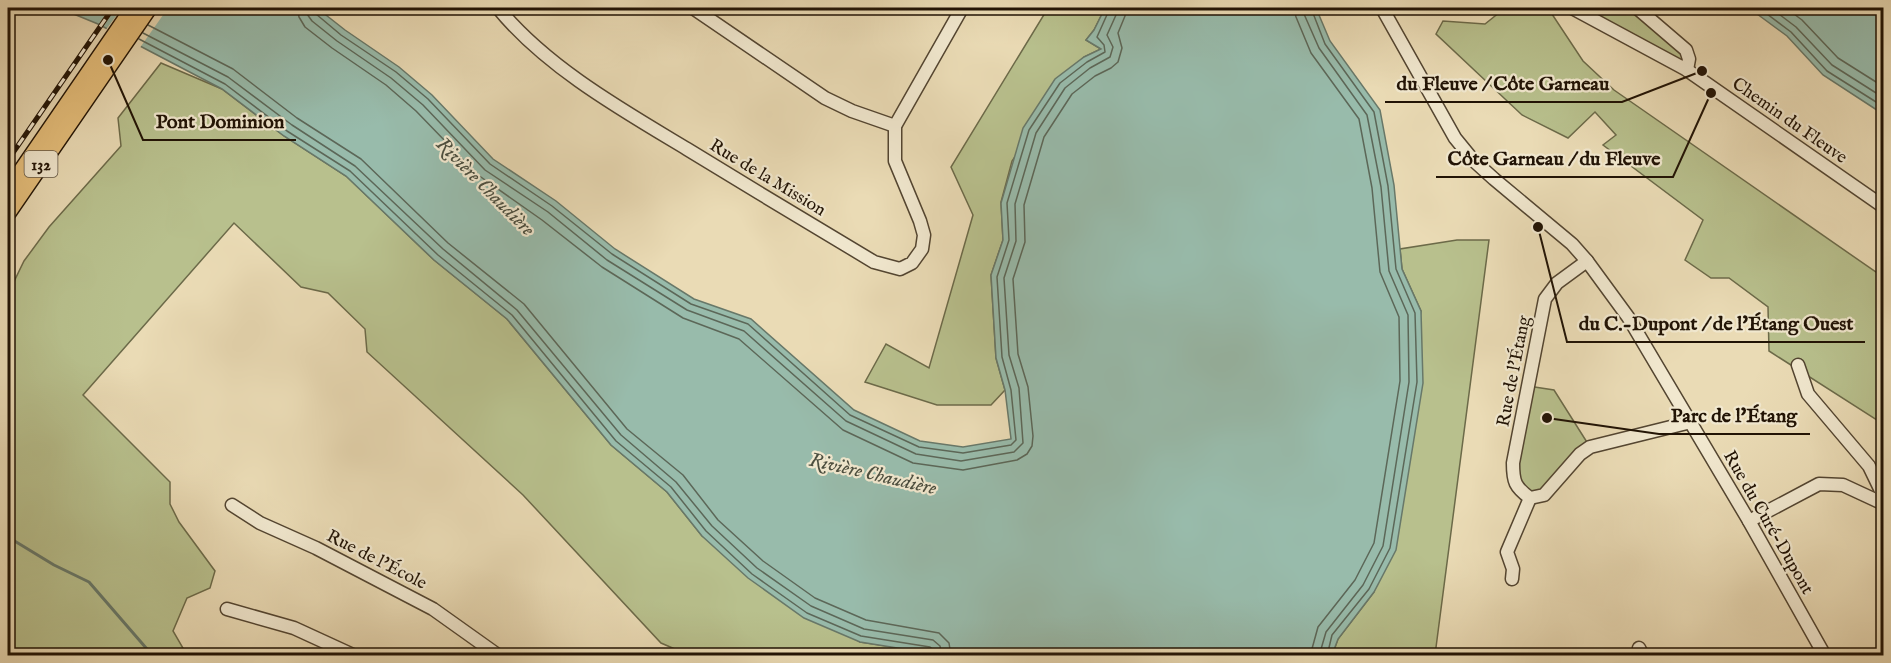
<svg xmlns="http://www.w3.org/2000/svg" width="1891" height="663" font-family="'IM FELL English',serif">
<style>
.green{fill:#b8c08d;stroke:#6c6a49;stroke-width:1.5}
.water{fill:#98bbab;stroke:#687869;stroke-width:1.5}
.pier{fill:#eadbb5}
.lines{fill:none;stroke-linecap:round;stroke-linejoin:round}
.shore{stroke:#5c6758;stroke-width:1.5}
.stream{stroke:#687869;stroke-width:3}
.minor-casing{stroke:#534531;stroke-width:15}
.major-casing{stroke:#211305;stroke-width:18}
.minor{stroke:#f1e8cf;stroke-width:12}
.major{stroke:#e5be7a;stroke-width:15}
.rail-casing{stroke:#211305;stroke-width:5}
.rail{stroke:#f1e8cf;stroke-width:3;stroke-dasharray:9;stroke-linecap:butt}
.labels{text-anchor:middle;stroke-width:4.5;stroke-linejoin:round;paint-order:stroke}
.shield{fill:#f1e8cf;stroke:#5f5342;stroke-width:1.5}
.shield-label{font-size:16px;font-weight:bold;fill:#211305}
.street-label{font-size:18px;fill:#211305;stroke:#f1e8cf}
.water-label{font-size:20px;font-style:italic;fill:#4b4e3f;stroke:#f1e8cf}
.leader{fill:none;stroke:#211305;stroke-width:2}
.callout-dot{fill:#211305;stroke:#f1e8cf;stroke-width:2}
.callout-label{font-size:20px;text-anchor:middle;font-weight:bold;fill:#211305;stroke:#f1e8cf;stroke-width:4.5;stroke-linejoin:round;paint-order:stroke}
</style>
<rect width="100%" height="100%" fill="#eadbb5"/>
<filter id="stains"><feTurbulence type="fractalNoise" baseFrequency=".00333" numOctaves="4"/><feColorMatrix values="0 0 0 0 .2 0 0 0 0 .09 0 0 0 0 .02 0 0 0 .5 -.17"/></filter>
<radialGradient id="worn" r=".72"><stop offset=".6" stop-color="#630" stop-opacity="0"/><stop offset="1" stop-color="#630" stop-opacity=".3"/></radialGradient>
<!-- green -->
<g class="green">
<polygon points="1048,8 1105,8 1094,30 1086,40 1101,49 1084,57 1012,161 1001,202 1003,240 991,275 996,358 1005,390 991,405 937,405 865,382 886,344 929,368 973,215 951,167"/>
<polygon points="1505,8 1548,8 1583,61 1614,90 1883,277 1883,424 1769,351 1768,307 1729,278 1711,278 1685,260 1703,220 1603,145 1616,135 1595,112 1568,138 1522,115 1436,34 1443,21 1485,24"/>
<polygon points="1572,8 1637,8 1686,50 1687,70"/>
<polygon points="161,63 222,89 284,136 346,176 434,260 507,319 611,445 667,492 702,536 860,642 947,655 691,656 661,643 523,495 367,352 365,329 328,293 301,287 234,223 83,395 170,482 170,504 179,522 215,571 210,588 187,598 173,631 184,650 198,655 8,655 8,294 24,261 49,227 121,146 118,118"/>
<polygon points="1457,240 1489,240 1435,655 1332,656 1338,639 1374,592 1421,311 1402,269 1400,249"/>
<polygon points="1528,386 1554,390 1590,447 1544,495 1519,490 1513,463"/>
</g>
<!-- water -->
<g class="water">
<polygon points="59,8 317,8 345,30 399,67 432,95 493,159 556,201 615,249 694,299 751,319 854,410 920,441 963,447 1011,439 1005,390 996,358 991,275 1003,240 1001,203 1023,128 1055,79 1084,57 1101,49 1086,40 1094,30 1105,8 1316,8 1330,41 1380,110 1394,185 1402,269 1421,311 1423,383 1396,550 1374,592 1338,639 1332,655 947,656 860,642 804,618 748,578 702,536 667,492 611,445 507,319 434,260 346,176 284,136 222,89 98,24"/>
<polygon points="1749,8 1883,8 1883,114 1823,75 1787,36"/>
</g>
<!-- pier -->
<polygon class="pier" points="122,8 168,8 139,49 105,31"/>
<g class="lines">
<!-- shore -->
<g class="shore">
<polyline points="297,8 299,17 305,27 332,48 386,85 416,111 478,175 542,220 602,267 683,318 739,339 843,430 913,463 963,470 1017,460 1027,454 1032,446 1033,436 1028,387 1018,354 1013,279 1025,242 1024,205 1044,137 1072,94 1095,76 1111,68 1118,62 1122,48 1118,33 1125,16 1126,8"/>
<polyline points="306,8 307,14 312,21 337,41 391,78 423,105 485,170 548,212 607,260 687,310 744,331 846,421 916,454 961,461 1014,452 1023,443 1019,388 1009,355 1004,278 1016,241 1015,204 1036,133 1065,88 1090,68 1110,57 1113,47 1107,35 1116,15 1117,8"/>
<polyline points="314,8 316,14 341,35 396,72 428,99 490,164 552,206 612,254 691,304 748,324 850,415 919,447 963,453 1011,445 1016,440 1011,390 1002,357 997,277 1009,240 1007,203 1029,130 1060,83 1087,62 1105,52 1104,45 1097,37 1110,8"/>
<polyline points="1294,8 1296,17 1311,53 1359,119 1372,188 1380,272 1399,317 1400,381 1374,543 1355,580 1318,627 1310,656"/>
<polyline points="1303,8 1304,14 1319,48 1367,115 1381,187 1389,271 1408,315 1409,382 1383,546 1363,585 1326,632 1319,656"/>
<polyline points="1311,8 1325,44 1374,112 1388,186 1396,269 1415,313 1417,382 1390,548 1369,589 1332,635 1327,656"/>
<polyline points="1759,8 1791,32 1827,71 1884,107"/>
<polyline points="1771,8 1796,27 1832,65 1884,98"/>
<polyline points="1786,8 1802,20 1838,58 1884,87"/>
<polyline points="148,25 233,69 297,118 361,159 448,243 524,304 627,429 683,475 718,520 763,561 815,598 866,620 939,633 949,643 951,656"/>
<polyline points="143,33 228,77 292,125 355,166 443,249 517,310 621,435 676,482 712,526 757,568 811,606 864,629 933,640 940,646 942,656"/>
<polyline points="139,39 225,84 287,131 350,171 438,255 512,315 616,441 671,487 706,531 752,574 807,613 861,636 930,647 934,650 935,656"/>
</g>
<!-- stream -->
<g class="stream">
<polyline points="8,452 13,445"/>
<polyline points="8,537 54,565 89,582 153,656"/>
</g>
<defs>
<g id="minor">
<path d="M498,8C546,67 622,110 687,149C749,187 812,225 874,262L900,269L912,263L922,249L924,235L920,221L895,161V126L962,8"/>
<polyline points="693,8 825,98 852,111 895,126"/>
<polyline points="1382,8 1455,138 1473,160 1494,179 1572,244 1587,261 1628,317 1749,521 1825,656"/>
<polyline points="1572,8 1687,70 1884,207"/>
<polyline points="1637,8 1686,50 1689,59 1687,70"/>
<path d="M1587,261L1557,283L1545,299L1513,463C1513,482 1515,487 1530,498L1544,495L1580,454L1590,447L1691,422"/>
<polyline points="1798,365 1808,394 1869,466 1884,497"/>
<polyline points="232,505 260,523 316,548 433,609 499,656"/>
<polyline points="1749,521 1819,484 1843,485 1884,504"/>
<polyline points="1512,579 1513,569 1507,552 1530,498"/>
<polyline points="227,609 294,628 355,656"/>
<polyline points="1639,648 1643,656"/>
</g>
<g id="major">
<polyline points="8,190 133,8"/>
<polyline points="8,213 149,8"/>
</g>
</defs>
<!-- minor casing -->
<use href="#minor" class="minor-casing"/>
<!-- major casing -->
<use href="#major" class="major-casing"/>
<!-- minor -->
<use href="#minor" class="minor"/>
<!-- major -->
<use href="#major" class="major"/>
<defs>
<polyline id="rail" points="8,160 113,8"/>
</defs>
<!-- rail casing -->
<use href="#rail" class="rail-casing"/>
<!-- rail -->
<use href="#rail" class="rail"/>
</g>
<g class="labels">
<!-- shield labels -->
<rect class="shield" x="24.5" y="151" width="33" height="26" rx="4.5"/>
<g class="shield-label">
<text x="41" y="170">132</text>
</g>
<!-- street labels -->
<g class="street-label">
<text transform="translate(1790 120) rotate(35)" y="6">Chemin du Fleuve</text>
<text transform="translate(768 177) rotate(31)" y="6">Rue de la Mission</text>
<text transform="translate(1513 371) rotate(-79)" y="6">Rue de l'Étang</text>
<text transform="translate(1769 522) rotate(60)" y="6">Rue du Curé-Dupont</text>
<text transform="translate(377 559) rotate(27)" y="6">Rue de l'École</text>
</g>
<!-- water labels -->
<g class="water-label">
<text transform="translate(486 186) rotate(45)" y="7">Rivière Chaudière</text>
<text transform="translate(873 473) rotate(13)" y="7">Rivière Chaudière</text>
</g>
</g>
<!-- callouts -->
<path class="leader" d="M1702 71L1622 102H1385M108 60L143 140H296M1711 93L1673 177H1436M1538 227L1567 342H1865M1547 418L1659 434H1810"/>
<g class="callout-dot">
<circle cx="1702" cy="71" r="6"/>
<circle cx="108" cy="60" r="6"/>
<circle cx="1711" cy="93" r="6"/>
<circle cx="1538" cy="227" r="6"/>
<circle cx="1547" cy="418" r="6"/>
</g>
<g class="callout-label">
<text x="1503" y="90">du Fleuve / Côte Garneau</text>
<text x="220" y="128">Pont Dominion</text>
<text x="1554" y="165">Côte Garneau / du Fleuve</text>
<text x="1716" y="330">du C.-Dupont / de l'Étang Ouest</text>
<text x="1734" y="422">Parc de l'Étang</text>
</g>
<!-- margin -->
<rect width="1891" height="663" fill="none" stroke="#eadbb5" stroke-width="30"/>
<rect x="9" y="9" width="1873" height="645" fill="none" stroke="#211305" stroke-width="3"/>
<rect x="15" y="15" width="1861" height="633" fill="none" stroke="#211305" stroke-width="1.5"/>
<rect width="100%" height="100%" filter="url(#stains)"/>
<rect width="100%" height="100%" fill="url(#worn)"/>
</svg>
